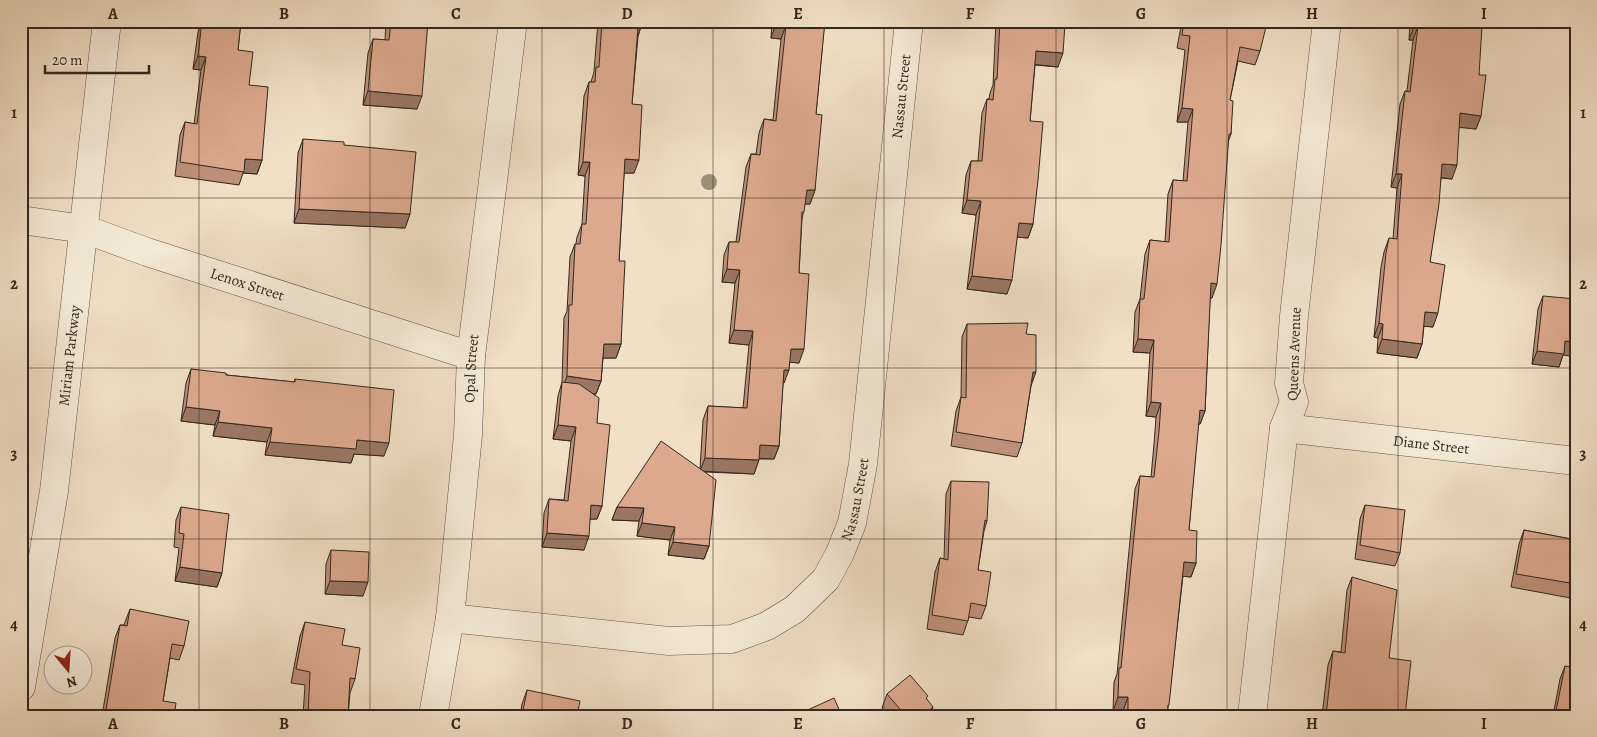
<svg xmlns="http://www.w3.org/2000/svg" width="1597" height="737" font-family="Alegreya,serif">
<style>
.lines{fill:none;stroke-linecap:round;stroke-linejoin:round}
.street-casing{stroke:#625648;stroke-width:29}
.street{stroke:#f6ebda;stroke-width:28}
.tree{fill:#9b907a}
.wall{fill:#be917a;stroke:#32281e}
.shaded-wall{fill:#9b7663;stroke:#32281e}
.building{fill:#dda98e;stroke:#32281e}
.grid{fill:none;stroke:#32281e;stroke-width:1;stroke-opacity:0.55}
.labels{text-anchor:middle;stroke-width:4;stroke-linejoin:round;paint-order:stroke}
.street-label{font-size:15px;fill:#32281e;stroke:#f6ebda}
.neatline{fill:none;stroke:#32281e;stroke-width:2}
.grid-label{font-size:16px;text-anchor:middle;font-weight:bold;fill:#32281e}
</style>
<rect width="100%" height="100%" fill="#f1e0c6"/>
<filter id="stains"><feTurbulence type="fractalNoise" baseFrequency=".004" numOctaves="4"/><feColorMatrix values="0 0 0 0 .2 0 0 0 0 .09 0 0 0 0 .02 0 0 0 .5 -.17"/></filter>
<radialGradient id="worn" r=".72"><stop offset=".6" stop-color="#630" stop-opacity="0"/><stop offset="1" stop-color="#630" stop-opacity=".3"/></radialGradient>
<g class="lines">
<defs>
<g id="street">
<path id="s1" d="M21,220L84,229L147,252L471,356"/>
<path id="s2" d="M1284,428L1576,461"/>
<path id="s3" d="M450,618L669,641L732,639L767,626L795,609L826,579L840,553L852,523L863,464L909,21"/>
<path id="s4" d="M21,687L54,491L107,21"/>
<path id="s5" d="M433,716L450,618L468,435L471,356L513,21"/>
<polyline points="1252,716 1284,428 1294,402 1289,383 1294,316 1327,21"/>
</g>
</defs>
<!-- street casing -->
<use href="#street" class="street-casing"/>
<!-- street -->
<use href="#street" class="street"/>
</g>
<!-- trees -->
<circle class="tree" cx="709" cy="182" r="8"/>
<!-- wall -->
<g class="wall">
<polygon points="201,21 241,21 238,50 249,85 262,160 257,174 243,173 239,185 175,176 180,135 185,122 194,124 201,70 193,69 198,32 200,24"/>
<polygon points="386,21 428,21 417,109 363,105 368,53 373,39 385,40"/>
<polygon points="598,21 642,21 638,37 632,104 634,173 624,173 619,261 621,344 616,358 603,358 601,381 596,394 594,394 597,423 602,506 597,519 590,519 584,550 542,547 544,513 549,499 564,500 571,441 553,439 558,396 562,382 564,318 567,311 570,257 575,244 576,244 577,237 582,224 585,176 578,175 584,96 589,82 591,82 594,72"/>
<polygon points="772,21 827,21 824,28 816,114 815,190 810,204 805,204 802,219 799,273 799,363 790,362 784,383 783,383 779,446 774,459 759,459 754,474 705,472 709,546 704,559 668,555 670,540 637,536 639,521 612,520 617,507 700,469 703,420 708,406 743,408 749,345 729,343 735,283 722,282 724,255 729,242 736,242 746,167 751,154 756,154 759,133 764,119 773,120 781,39 771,38"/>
<polygon points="996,21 1055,21 1058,67 1035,65 1030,121 1033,224 1028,238 1017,237 1007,294 967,289 976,215 962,213 966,175 971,161 978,161 982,113 987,99 989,99 990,93 993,85"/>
<polygon points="1182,21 1245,21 1245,23 1260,51 1255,65 1238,61 1230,100 1231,134 1228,142 1212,298 1210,298 1205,411 1200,424 1198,424 1189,530 1196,563 1191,577 1183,576 1167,716 1123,716 1123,711 1113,711 1114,682 1117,674 1135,489 1140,476 1151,477 1154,444 1156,417 1146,416 1150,353 1133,352 1135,312 1140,299 1145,254 1150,240 1165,242 1168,194 1173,180 1183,181 1188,122 1177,122 1185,50 1177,48"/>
<polygon points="1410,21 1472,21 1472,25 1479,75 1481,116 1476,129 1459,127 1452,179 1441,178 1430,262 1433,327 1424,326 1422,344 1417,358 1377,353 1378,338 1374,337 1381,267 1384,252 1389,238 1393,239 1397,188 1391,187 1400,104 1405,91 1407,91 1413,40 1409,40"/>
<polygon points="303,139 410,214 405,228 294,223 298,153"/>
<polygon points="1543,296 1563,355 1559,367 1532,364 1538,309"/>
<polygon points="967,324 1026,334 1031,386 1022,443 1017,457 951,446 956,411 961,397 962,337"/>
<polygon points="191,369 226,375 294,382 295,379 384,456 354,454 351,463 265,455 267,442 213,436 215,425 181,421 186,383"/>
<polygon points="951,481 987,521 984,531 978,570 986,606 981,619 969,617 963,635 927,629 935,572 940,558 944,559 946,494"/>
<polygon points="1365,505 1400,553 1395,566 1355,559 1360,519"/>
<polygon points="181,507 222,573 217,587 175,581 179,548 174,547 176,520"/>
<polygon points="1524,530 1576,540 1576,599 1511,587 1519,544"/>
<polygon points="331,550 363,596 325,594 326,564"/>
<polygon points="1352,577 1389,658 1405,716 1322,716 1328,665 1333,651 1341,652 1347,590"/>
<polygon points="130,609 184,646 179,660 170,658 163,701 174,716 102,716 115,638 120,625 124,625"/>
<polygon points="305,622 342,645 355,679 350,693 348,716 303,716 305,685 291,683 300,636"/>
<polygon points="1565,666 1576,716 1553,716 1560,679"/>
<polygon points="527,690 577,716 520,716 522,704"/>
<polygon points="887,694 927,699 930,716 889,716 882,708"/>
</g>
<!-- shaded-wall -->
<g class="shaded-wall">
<polygon points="776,24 786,25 781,39 771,38"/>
<polygon points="1414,26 1418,26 1413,40 1409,40"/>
<polygon points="638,27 641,27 636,41"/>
<polygon points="1036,51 1063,53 1058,67 1031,64"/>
<polygon points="198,56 206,57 201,70 193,69"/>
<polygon points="368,91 422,96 417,109 363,105"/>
<polygon points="1182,108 1193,109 1188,122 1177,122"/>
<polygon points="1460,113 1481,116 1476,129 1455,127"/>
<polygon points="245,159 262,160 257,174 243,173"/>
<polygon points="625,159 639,160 634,173 620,173"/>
<polygon points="583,162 590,162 585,176 578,175"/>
<polygon points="1442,164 1457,165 1452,179 1437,177"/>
<polygon points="1396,174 1402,174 1397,188 1391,187"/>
<polygon points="807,190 815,190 810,204 802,204"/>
<polygon points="967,200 981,201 976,215 962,213"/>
<polygon points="299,209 410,214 405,228 294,223"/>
<polygon points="1019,223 1033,224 1028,238 1014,237"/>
<polygon points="727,269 740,270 735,283 722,282"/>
<polygon points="972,276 1012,280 1007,294 967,289"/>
<polygon points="1211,283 1217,284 1212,298 1206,297"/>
<polygon points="1425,312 1438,313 1433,327 1420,326"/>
<polygon points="1379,323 1383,324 1378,338 1374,337"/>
<polygon points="734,330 753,331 749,345 729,343"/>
<polygon points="1138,339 1154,340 1150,353 1133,352"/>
<polygon points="1382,339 1422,344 1417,358 1377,353"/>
<polygon points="1565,341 1576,342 1576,357 1563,355 1559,367 1532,364 1537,351"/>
<polygon points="604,344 621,344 616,358 599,358"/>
<polygon points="791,349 804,349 799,363 786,362"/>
<polygon points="784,370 789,370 784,383 779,383"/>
<polygon points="1033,372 1036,372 1031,386"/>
<polygon points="567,376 601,381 596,394 562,390"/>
<polygon points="1151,402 1161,403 1156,417 1146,416"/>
<polygon points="186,407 220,411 215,425 181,421"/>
<polygon points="1200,410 1205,411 1200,424 1195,424"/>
<polygon points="218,422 272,428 267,442 213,436"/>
<polygon points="558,425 576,427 571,441 553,439"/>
<polygon points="357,440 389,443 384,456 354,454 351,463 265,455 270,442"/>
<polygon points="760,445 779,446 774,459 755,458"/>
<polygon points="705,458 759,460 754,474 700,471"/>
<polygon points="591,505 602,506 597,519 586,519"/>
<polygon points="617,507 644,508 639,521 612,520"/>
<polygon points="642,523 675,527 670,540 637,536"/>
<polygon points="547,533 589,536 584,550 542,547"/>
<polygon points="673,542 709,546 704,559 668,555"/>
<polygon points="1184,562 1196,563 1191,577 1179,576"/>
<polygon points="180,567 222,573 217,587 175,581"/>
<polygon points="330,581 368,582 363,596 325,594"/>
<polygon points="1118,697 1128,697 1123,711 1113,711"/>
<polygon points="933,707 930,716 923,716"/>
</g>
<!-- building -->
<g class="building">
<polygon points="202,21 241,21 238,50 253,52 249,85 268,87 262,160 245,159 244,172 180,162 185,122 197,124 206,57 198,56"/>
<polygon points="391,21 428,21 422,96 368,91 373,39 389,40"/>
<polygon points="602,21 642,21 641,27 638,27 632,104 642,105 639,160 625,159 619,261 625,261 621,344 604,344 601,381 567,376 569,305 572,305 575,244 580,244 582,224 586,224 590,162 583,162 589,82 595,82 596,67 599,67"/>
<polygon points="776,21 825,21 816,114 822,115 815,190 807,190 804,212 802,212 799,273 809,274 804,349 791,349 789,370 784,370 779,446 760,445 759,460 705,458 708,406 747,408 753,331 734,330 740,270 727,269 729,242 739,242 751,154 760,155 764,119 776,121 786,25 776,24"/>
<polygon points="1000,21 1055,21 1055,23 1065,24 1063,53 1036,51 1030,121 1043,122 1038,180 1033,224 1019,223 1012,280 972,276 981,201 967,200 971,161 982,161 987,99 993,100 995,79 997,79"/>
<polygon points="1184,21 1245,21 1245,23 1266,27 1260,51 1240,47 1230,100 1233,101 1231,134 1229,134 1221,245 1217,284 1211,283 1205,411 1200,410 1189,530 1197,531 1196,563 1184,562 1169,705 1168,705 1167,716 1128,716 1128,697 1118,697 1119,668 1121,668 1140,476 1154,477 1159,431 1161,403 1151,402 1154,340 1138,339 1140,299 1144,299 1150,240 1169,242 1173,180 1187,181 1193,109 1182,108 1190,36 1182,35"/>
<polygon points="1414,21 1472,21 1472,25 1482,26 1479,75 1486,75 1481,116 1460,113 1457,165 1442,164 1439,204 1430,262 1445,265 1438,313 1425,312 1422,344 1382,339 1383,324 1379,323 1386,253 1389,238 1397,239 1402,174 1396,174 1405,91 1410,92 1418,26 1414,26"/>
<polygon points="303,139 344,142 344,145 416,152 410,214 299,209"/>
<polygon points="1543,296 1576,299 1576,342 1565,341 1564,354 1537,351"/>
<polygon points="1028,323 1026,334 1036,335 1036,372 1033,372 1022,443 956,432 961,397 966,398 967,324"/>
<polygon points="191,369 226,373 226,375 295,382 295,379 394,390 389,443 357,440 356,449 270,442 272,428 218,422 220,411 186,407"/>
<polygon points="562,382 579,384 599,398 597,423 610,425 602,506 591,505 589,536 547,533 549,499 568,501 576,427 558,425"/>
<polygon points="661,441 716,480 709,546 673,542 675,527 642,523 644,508 617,507"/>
<polygon points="951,481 989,482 987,521 985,520 978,570 991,572 986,606 971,603 968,621 932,615 940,558 948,560"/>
<polygon points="1365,505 1405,510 1400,553 1360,545"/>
<polygon points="181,507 229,514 222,573 180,567 184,534 179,533"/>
<polygon points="1524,530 1576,540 1576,584 1516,574"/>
<polygon points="331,550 369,552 368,582 330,581"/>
<polygon points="1352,577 1397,590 1389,658 1411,661 1405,716 1326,716 1333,651 1345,653"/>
<polygon points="130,609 189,621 184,646 172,644 163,701 176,703 174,716 105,716 120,625 127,626"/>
<polygon points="305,622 345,629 342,645 360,648 355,679 350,678 348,716 308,716 310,672 296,669"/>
<polygon points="1565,666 1576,668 1576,716 1555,716"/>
<polygon points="910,675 928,696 926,698 933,707 923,716 906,716 887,694"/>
<polygon points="527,690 580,701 577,716 522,716"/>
<polygon points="834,698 842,716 800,716 799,714"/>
<polygon points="638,712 676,715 676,716 638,716"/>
</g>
<!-- grid -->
<path class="grid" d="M199,21V716M370,21V716M542,21V716M713,21V716M884,21V716M1056,21V716M1227,21V716M1398,21V716M21,198H1576M21,368H1576M21,539H1576"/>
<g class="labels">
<!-- street labels -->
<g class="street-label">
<text dy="5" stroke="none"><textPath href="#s3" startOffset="888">Nassau Street</textPath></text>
<text dy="5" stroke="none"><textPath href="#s1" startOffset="236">Lenox Street</textPath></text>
<text transform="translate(1294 354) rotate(-88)" y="5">Queens Avenue</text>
<text dy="5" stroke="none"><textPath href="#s4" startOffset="335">Miriam Parkway</textPath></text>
<text dy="5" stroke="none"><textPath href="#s5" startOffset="350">Opal Street</textPath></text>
<text dy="5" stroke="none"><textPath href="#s2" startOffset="148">Diane Street</textPath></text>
<text dy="5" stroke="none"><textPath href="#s3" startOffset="482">Nassau Street</textPath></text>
</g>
</g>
<!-- margin -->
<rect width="1597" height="737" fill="none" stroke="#f1e0c6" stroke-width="55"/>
<!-- north arrow -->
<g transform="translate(68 670) rotate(162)"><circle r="24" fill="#f6ebda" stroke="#a89d8f"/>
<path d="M0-4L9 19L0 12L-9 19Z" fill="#8f2418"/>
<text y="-8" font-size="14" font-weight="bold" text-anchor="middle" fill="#32281e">N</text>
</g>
<!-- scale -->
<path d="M45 65v8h104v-8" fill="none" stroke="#32281e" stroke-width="2.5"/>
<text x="52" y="65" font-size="15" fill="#32281e" stroke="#f6ebda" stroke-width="4" paint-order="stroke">20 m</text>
<rect x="28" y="28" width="1542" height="682" class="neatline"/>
<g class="grid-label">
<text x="113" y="19">A</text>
<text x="284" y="19">B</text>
<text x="456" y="19">C</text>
<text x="627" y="19">D</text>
<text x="798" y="19">E</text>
<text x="970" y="19">F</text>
<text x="1141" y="19">G</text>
<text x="1312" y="19">H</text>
<text x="1484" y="19">I</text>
<text x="14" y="118">1</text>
<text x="1583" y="118">1</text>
<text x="14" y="289">2</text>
<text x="1583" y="289">2</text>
<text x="14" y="459">3</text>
<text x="1583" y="459">3</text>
<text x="14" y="630">4</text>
<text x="1583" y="630">4</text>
<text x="113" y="729">A</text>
<text x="284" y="729">B</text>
<text x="456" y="729">C</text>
<text x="627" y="729">D</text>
<text x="798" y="729">E</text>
<text x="970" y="729">F</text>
<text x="1141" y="729">G</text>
<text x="1312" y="729">H</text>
<text x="1484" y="729">I</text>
</g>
<rect width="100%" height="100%" filter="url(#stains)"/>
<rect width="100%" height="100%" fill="url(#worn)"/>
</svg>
